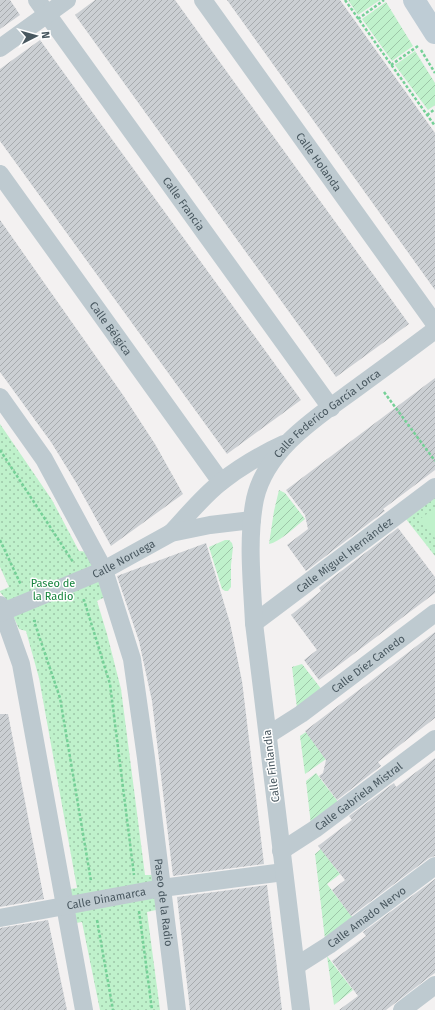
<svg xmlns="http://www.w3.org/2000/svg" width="435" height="1010" font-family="'Fira Sans',sans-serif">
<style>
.grass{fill:url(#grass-dots)}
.garden{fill:url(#garden-furrows)}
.pitch{fill:#bff1cb}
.building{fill:url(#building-hatch)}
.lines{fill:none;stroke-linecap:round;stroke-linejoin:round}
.path{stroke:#75d097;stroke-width:2.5;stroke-dasharray:3 2;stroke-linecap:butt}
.street{stroke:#becad0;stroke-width:18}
.secondary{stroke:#beccd5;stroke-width:22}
.labels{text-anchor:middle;stroke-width:3;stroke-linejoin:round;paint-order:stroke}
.street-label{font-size:11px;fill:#48575f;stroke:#fff}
.park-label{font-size:11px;fill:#15843d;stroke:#fff}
</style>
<defs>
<pattern id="grass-dots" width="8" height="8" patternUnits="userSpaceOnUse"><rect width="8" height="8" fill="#bff1cb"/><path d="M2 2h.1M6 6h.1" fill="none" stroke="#9dc6a8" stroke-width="1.8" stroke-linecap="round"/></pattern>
<pattern id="garden-furrows" width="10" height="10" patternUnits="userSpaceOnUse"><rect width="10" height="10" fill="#bff1cb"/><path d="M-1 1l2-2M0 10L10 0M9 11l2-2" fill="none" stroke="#9dc6a8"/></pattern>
<pattern id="building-hatch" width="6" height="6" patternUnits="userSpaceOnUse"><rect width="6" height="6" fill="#cbcfd3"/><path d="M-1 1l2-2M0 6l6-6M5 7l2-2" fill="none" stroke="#a7abae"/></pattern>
</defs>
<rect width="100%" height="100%" fill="#f3f1f1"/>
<!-- grass -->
<g class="grass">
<polygon points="0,424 52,500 79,551 89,552 105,597 97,601 107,634 121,689 145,875 152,875 156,910 147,912 160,1010 100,1010 82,922 76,923 70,889 77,888 39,678 26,631 19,629 5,598 0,592 0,591 9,587 0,567"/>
<polygon points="435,496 435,556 406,519"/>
</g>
<!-- garden -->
<g class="garden">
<polygon points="348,0 380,0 358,15"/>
<polygon points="386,2 413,46 392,61 362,19"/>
<polygon points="415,51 435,83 435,105 428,110 395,65"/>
<path d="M279,490L285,493L305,519C296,526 280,542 269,544L274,511Z"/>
<polygon points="225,540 229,540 232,543 233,547 231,565 231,587 228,591 225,591 222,589 209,547"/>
<polygon points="302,664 322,690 297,708 292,667"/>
<polygon points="306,732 326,759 305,774 300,736"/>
<polygon points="316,773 339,803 311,825 306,781"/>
<polygon points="321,849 340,874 327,884 353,918 325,939 315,854"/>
<polygon points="327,956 353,990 334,1005"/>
</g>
<!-- pitch -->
<polygon class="pitch" points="435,508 435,538 420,519"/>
<!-- building -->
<g class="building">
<polygon points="0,0 10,0 20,15 0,29"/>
<polygon points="95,0 175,0 409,324 336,377 75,15"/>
<polygon points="227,0 340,0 435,133 435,290"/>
<polygon points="40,40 301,400 227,454 0,141 0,69"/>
<polygon points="0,220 123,395 155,444 183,494 111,546 77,484 51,442 0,372"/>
<polygon points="435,378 435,470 383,509 385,511 306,571 287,545 308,529 305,515 286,490"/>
<polygon points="398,528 435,577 435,593 319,680 304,660 317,650 291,615 321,591 319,588"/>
<polygon points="206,543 230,623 242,681 264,864 173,876 152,701 139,641 117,576"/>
<polygon points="435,632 435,718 378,762 381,766 337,800 319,776 323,773 326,760 305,731"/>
<polygon points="0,714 8,714 44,899 0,907"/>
<polygon points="435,758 435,856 429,858 351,916 332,890 345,880 318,846 352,820 349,816 394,783 396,787"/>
<polygon points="435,879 435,973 429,977 386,1010 339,1010 358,996 332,961 366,936 363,932"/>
<polygon points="267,885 282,1010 190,1010 177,897"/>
<polygon points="48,920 67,1010 0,1010 0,928"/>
</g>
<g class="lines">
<!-- path -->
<g class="path">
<polyline points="345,0 435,126"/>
<polyline points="358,19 384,0"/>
<polyline points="421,50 435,73"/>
<polyline points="391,65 418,46"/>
<polyline points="427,115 435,109"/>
<polyline points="384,392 435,461"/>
<polyline points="0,450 73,562"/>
<polyline points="0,540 21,585"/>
<polyline points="83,601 84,600 110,684 134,875"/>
<polyline points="36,621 34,621 60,698 91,881"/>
<polyline points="139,911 152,1010"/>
<polyline points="97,920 113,1010"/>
</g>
<!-- street -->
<g class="street">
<path id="s1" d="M37,0L331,408"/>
<path id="s2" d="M203,0L435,324"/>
<polyline points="0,48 67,0"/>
<path id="s3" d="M0,174L221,482"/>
<path id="s4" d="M0,397L44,459L104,570L132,659L146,758L177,1010"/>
<path d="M171,533C187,516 202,497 221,482C240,467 262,454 284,444"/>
<polyline points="0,605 21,664 84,1010"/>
<path id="s5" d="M0,613L104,570L171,533L210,525L252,520"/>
<path id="s6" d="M254,623L435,487"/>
<path id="s7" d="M268,735L301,714L435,613"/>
<path id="s8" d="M281,851L315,829L435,739"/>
<path id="s9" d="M0,918L162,888L284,872"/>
<path id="s10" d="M296,966L329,945L435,866"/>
<path id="s11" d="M301,1010L254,623C252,582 247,539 255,499C267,446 322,414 362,384C387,366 411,348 435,330"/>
<polyline points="402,1010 435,985"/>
</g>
<!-- secondary -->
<polyline class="secondary" points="414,0 435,33"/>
</g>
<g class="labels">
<!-- street labels -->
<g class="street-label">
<text dy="4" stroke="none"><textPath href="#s2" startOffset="199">Calle Holanda</textPath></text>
<text dy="4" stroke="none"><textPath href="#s1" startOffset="251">Calle Francia</textPath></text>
<text dy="4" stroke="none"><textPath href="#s3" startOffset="190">Calle Bélgica</textPath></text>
<text dy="4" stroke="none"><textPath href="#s11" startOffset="629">Calle Federico García Lorca</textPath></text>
<text dy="4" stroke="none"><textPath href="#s6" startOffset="113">Calle Miguel Hernández</textPath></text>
<text dy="4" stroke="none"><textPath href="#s5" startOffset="135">Calle Noruega</textPath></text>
<text dy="4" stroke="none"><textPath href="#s7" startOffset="123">Calle Díez Canedo</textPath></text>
<text transform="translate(271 766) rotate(-97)" y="4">Calle Finlandia</text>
<text dy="4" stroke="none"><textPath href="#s8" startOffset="95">Calle Gabriela Mistral</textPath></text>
<text dy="4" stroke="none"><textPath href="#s9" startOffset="108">Calle Dinamarca</textPath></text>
<text dy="4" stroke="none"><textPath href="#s4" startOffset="541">Paseo de la Radio</textPath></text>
<text dy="4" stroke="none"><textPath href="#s10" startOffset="86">Calle Amado Nervo</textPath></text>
</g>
<!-- park labels -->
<g class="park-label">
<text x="53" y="587">Paseo de<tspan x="53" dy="13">la Radio</tspan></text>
</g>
</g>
<!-- north arrow -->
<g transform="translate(36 36) rotate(84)" stroke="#ffffff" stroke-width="3" paint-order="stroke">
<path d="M0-3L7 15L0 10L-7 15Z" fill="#48575f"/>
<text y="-6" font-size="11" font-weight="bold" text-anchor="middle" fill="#48575f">N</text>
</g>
</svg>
